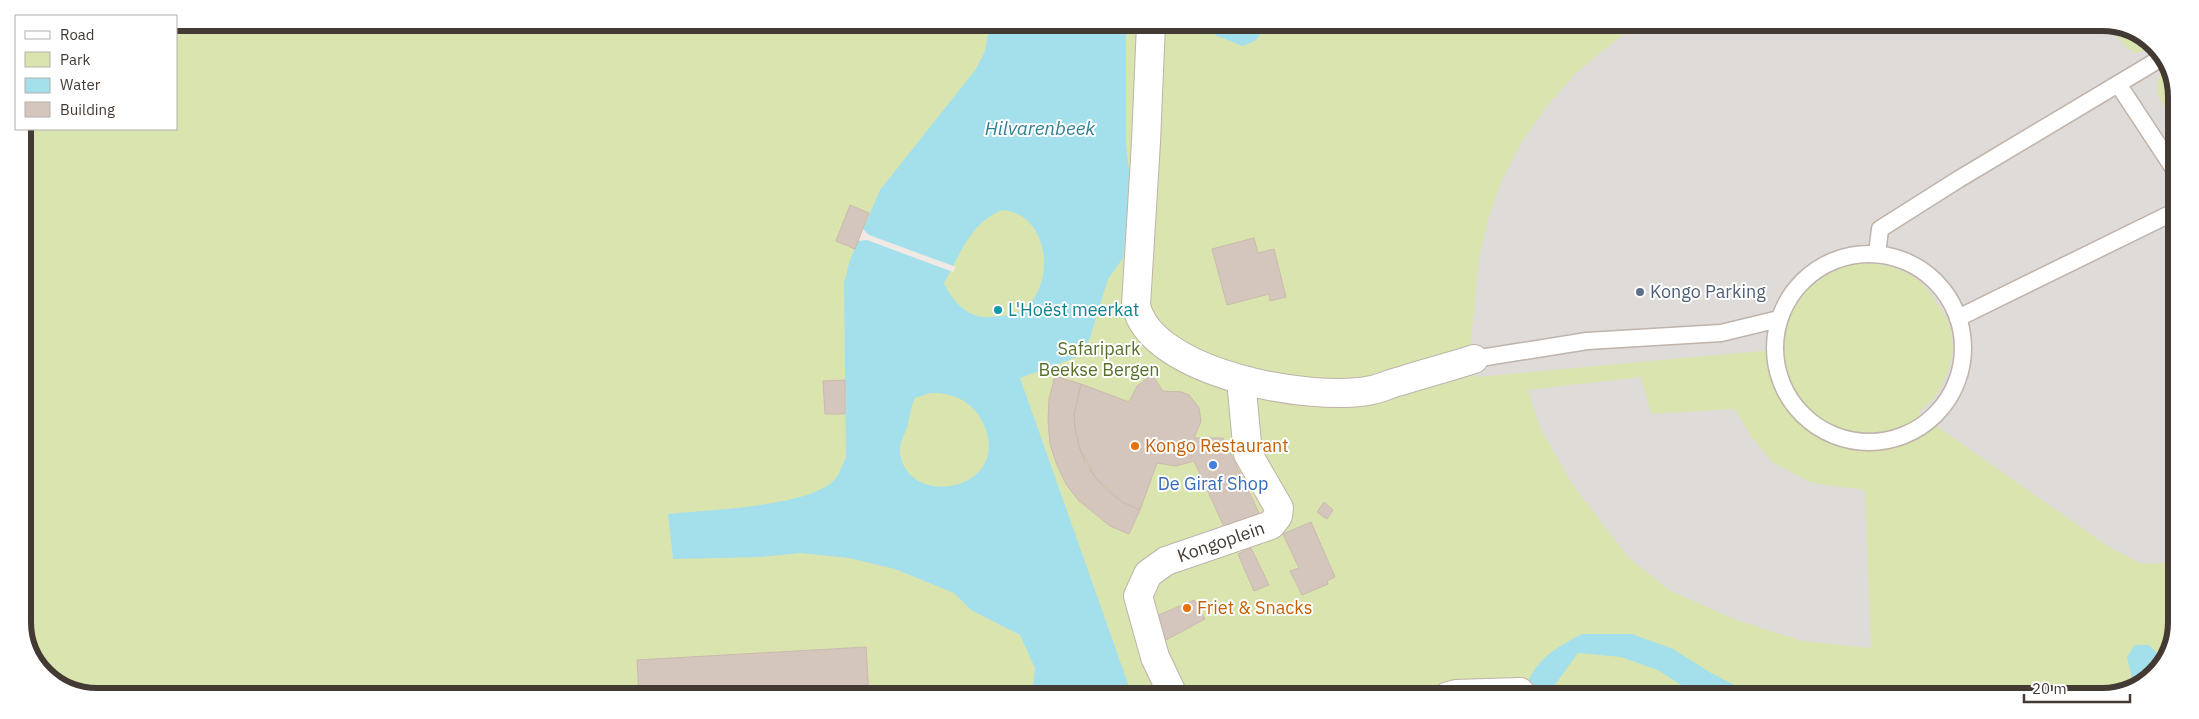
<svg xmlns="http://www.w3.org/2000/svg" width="2199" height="719" font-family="'IBM Plex Sans',sans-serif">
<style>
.green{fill:#d9e4af}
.parking{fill:#dfdbd9}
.water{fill:#a3e0ec;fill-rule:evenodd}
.pier{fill:#f1eae4}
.building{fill:#d5c6bd;stroke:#ccb9ae}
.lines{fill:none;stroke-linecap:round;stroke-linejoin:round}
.lane-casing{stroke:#bfb3aa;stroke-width:19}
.street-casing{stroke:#bfb3aa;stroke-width:30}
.lane{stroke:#fff;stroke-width:16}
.street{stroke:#fff;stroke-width:28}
.service-dot{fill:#5c6f8a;stroke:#fff;stroke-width:2}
.culture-dot{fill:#0f9aa8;stroke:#fff;stroke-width:2}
.food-dot{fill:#e8710a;stroke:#fff;stroke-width:2}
.shop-dot{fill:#3f7fe0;stroke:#fff;stroke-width:2}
.labels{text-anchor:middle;stroke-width:4;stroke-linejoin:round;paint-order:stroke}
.service-label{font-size:18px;fill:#4e5e75;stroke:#fff;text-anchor:start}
.culture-label{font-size:18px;fill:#0d838f;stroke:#fff;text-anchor:start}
.park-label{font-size:18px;fill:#57712b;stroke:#fff}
.food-label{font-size:18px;fill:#c56008;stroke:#fff;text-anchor:start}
.shop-label{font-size:18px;fill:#366cbe;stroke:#fff}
.street-label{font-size:18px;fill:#433a34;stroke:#fff}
.water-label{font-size:19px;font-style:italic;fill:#2f8092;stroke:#fff}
.rim{fill:none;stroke:#433a34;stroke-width:6}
</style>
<rect width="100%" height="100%" fill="#f1eae4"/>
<!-- green -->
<polygon class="green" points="176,23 2122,25 2161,51 2176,92 2174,642 2148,681 2102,696 77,694 41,671 23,627 23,129 176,129"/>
<!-- parking -->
<g class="parking">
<polygon points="1636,24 2103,25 2110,29 2127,48 2135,53 2152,48 2165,70 2159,76 2157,86 2158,96 2176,127 2174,560 2162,563 2142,564 2109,547 1918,413 1936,396 1947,375 1953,351 1952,338 1948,320 1926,287 1912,276 1895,268 1877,264 1861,263 1844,267 1827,275 1809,288 1792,311 1787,325 1784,349 1475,377 1471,343 1479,258 1488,220 1502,180 1523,140 1547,106 1577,72"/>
<polygon points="1641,377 1651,414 1735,409 1750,435 1772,462 1812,483 1865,490 1871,648 1802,641 1734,619 1669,590 1628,557 1570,481 1540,427 1528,390"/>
</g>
<!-- water -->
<g class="water">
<path d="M990,24H1126V145L1131,186L1123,258L1108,279L1085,354L1020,378L1132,695H1032L1035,668L1020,635L971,610L954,593L895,569L849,558L801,553L760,557L673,559L668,514C704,510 814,507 836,478C840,473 843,464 846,457L844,283L850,260L880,190L976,69L985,51ZM1002,210C1045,213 1055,271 1032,301C1024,311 1014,315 1002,316C996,316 989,318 983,317C964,315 951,298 944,283C960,255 970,223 1002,210ZM930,393C950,392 971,400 981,419C1019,489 908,512 900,453C899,443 904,436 907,427C910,417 910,408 915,398Z"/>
<polygon points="1201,24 1259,24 1263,31 1255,41 1243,46 1217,36"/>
<path d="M1582,634H1632L1673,649L1711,673L1756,696H1698L1658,670L1621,657L1578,653L1554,686L1552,696H1524C1531,662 1553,649 1582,634Z"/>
<polygon points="2135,645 2149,645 2157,653 2159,663 2148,681 2134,686 2127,657"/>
</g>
<!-- pier -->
<polygon class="pier" points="862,228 869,235 956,267 953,272 867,240 858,241"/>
<!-- building -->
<g class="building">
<polygon points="850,205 869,213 855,249 836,241"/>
<polygon points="1254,238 1258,253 1274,249 1286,297 1270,301 1269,294 1227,305 1212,249"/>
<polygon points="1152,375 1163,391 1182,392 1189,395 1199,408 1201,421 1194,438 1223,438 1261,517 1226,531 1194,461 1176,466 1157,463 1140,510 1122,502 1095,477 1079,447 1075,428 1074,414 1081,384 1129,402 1137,386"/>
<polygon points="1055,376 1081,384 1074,414 1075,428 1079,447 1086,464 1095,477 1107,490 1122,502 1140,510 1129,534 1110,526 1078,500 1066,484 1057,465 1050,444 1048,421 1049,399"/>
<polygon points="845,380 845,414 825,414 823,381"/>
<polygon points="1324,502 1333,510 1327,519 1317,512"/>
<polygon points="1311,522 1335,577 1327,581 1328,584 1302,595 1290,571 1299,568 1283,534"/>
<polygon points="1251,548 1269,585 1254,591 1238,554"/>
<polygon points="1194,600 1205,619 1166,640 1154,617"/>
<polygon points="866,647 869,695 639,695 637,660"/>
</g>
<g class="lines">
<defs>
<g id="lane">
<polyline points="2118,84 2176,172"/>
<circle cx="1869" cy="348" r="94"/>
<polyline points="1877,254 1880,229 1959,179 2163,57"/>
<polyline points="1958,318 2176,211"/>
<polyline points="1474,359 1587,341 1721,333 1779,319"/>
</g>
<g id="street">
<path d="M1151,24L1146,142L1136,305C1150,374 1313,403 1372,390C1382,388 1391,383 1401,381C1425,373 1450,367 1474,359"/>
<polyline points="1173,695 1155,657 1138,596 1148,574 1166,561 1271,525 1278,516 1279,508 1248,454 1241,380"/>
<polyline points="1448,696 1456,694 1520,692"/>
</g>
</defs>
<!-- lane casing -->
<use href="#lane" class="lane-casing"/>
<!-- street casing -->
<use href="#street" class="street-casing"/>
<!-- lane -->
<use href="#lane" class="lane"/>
<!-- street -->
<use href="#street" class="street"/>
</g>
<!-- markers -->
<circle class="service-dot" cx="1640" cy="292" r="5"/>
<circle class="culture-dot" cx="998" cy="310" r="5"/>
<g class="food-dot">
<circle cx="1135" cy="446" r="5"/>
<circle cx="1187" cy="608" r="5"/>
</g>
<circle class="shop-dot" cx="1213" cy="465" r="5"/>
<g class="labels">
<!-- service labels -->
<g class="service-label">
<text x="1650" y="298">Kongo Parking</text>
</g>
<!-- culture labels -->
<g class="culture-label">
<text x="1008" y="316">L'Hoëst meerkat</text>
</g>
<!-- park labels -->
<g class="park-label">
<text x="1099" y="355">Safaripark<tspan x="1099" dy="21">Beekse Bergen</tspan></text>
</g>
<!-- food labels -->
<g class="food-label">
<text x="1145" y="452">Kongo Restaurant</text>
<text x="1197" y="614">Friet &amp; Snacks</text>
</g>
<!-- shop labels -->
<g class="shop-label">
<text x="1213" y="490">De Giraf Shop</text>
</g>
<!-- street labels -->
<g class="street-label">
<text transform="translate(1221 542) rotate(-19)" y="6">Kongoplein</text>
</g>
<!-- water labels -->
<g class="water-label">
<text x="1040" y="135">Hilvarenbeek</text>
</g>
</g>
<!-- crop -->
<path d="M0 0H2199V719H0ZM97 31H2102A66 66 0 0 1 2168 97V622A66 66 0 0 1 2102 688H97A66 66 0 0 1 31 622V97A66 66 0 0 1 97 31Z" fill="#fff" fill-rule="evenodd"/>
<path class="rim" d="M97 31H2102A66 66 0 0 1 2168 97V622A66 66 0 0 1 2102 688H97A66 66 0 0 1 31 622V97A66 66 0 0 1 97 31Z"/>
<!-- legend -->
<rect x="15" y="15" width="162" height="115" fill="#ffffff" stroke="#b4b0ae"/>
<rect x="25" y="31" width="25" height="8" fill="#ffffff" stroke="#b4b0ae"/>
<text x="60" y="40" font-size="15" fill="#433a34">Road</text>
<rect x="25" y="52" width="25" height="15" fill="#d9e4af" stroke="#b4b0ae"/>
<text x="60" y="65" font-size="15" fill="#433a34">Park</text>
<rect x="25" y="78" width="25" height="15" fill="#a3e0ec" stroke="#b4b0ae"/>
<text x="60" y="90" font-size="15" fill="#433a34">Water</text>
<rect x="25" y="102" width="25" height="15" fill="#d5c6bd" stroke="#b4b0ae"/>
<text x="60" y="115" font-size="15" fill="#433a34">Building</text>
<!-- scale -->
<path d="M2024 694v8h106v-8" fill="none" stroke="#433a34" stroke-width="2.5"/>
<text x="2032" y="694" font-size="15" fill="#433a34" stroke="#ffffff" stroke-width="4" paint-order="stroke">20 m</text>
</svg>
